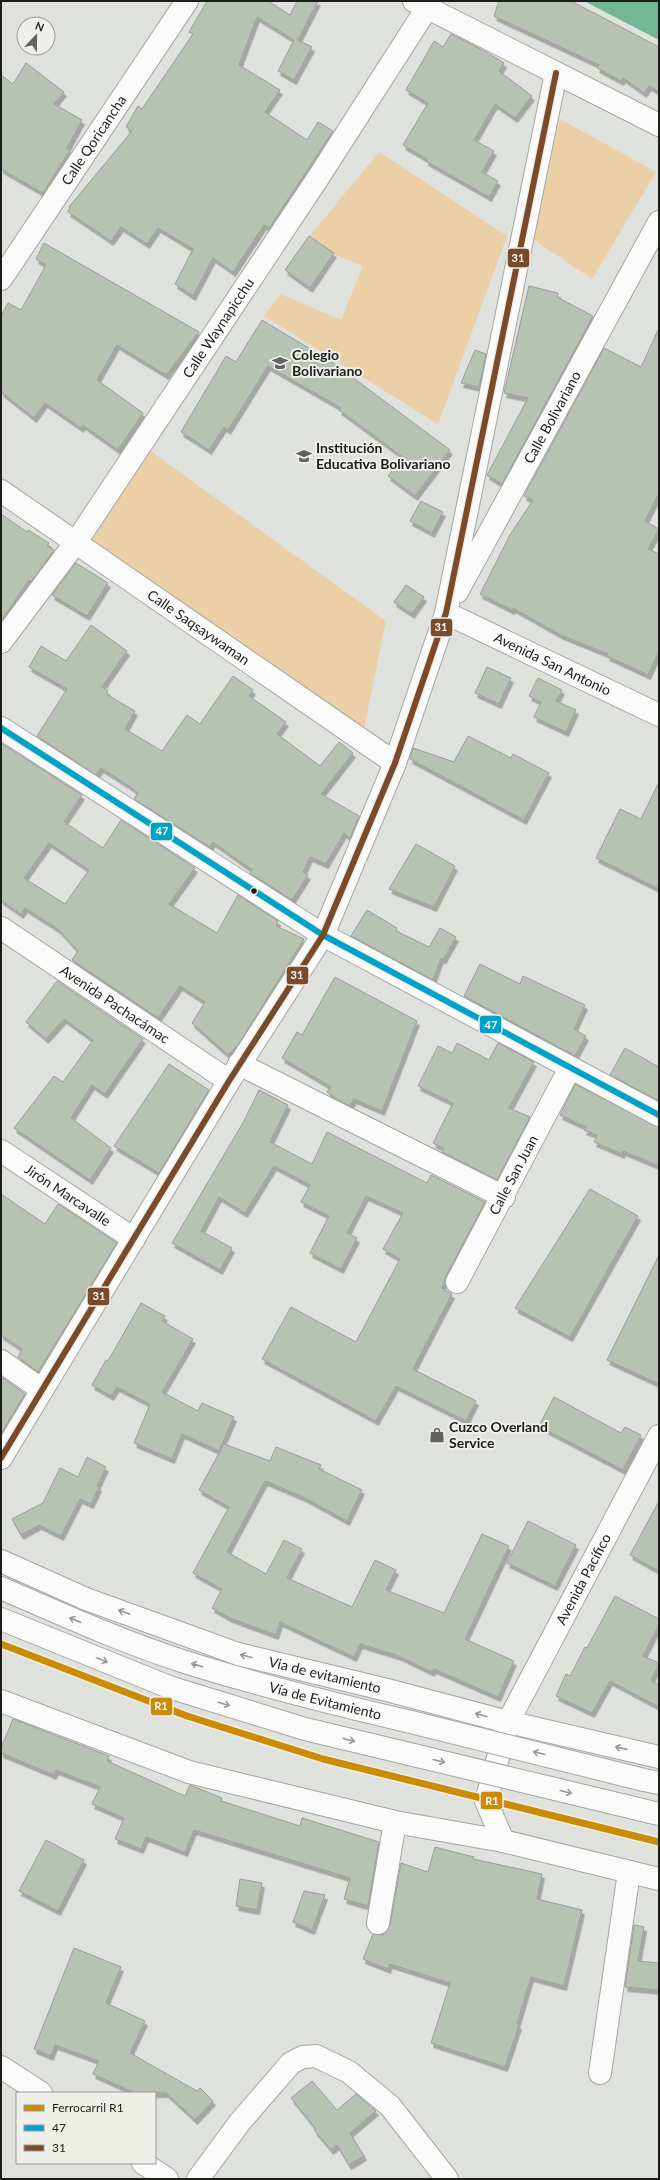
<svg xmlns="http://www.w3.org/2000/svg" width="660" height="2180" font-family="Lato,sans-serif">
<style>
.green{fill:#ebcfa7}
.water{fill:#73b895}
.building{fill:#b7c2b2;stroke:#9b9c99;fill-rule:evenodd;filter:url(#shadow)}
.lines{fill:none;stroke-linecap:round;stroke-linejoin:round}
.minor-casing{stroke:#a5a6a2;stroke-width:24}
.highway-casing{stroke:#a5a6a2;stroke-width:24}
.minor{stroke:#fafafa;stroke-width:22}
.highway{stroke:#fafafa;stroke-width:22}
.highway-bridge-casing{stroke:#a5a6a2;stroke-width:24;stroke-linecap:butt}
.highway-bridge{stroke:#fafafa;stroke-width:22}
.bus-1-casing{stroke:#eeefe8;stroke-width:9}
.bus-2-casing{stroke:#eeefe8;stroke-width:9}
.bus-1{stroke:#01a2c5;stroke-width:6}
.bus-2{stroke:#7a4b2a;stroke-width:6}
.rail-1-casing{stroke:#eeefe8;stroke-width:10}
.rail-1{stroke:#cb8b05;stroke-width:7}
.oneway{stroke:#979795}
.bus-dot{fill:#1d1d1a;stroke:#eeefe8;stroke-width:1.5}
.labels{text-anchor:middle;stroke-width:4;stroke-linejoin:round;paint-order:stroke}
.street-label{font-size:14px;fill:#1d1d1a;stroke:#eeefe8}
.poi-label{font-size:14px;font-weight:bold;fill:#1d1d1a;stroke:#eeefe8;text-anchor:start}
.line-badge{stroke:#eeefe8;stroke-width:1.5}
.badge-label{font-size:11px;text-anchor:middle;font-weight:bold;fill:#fff}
</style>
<defs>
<filter id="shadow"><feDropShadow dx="2.5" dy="4.5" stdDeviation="0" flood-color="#0004"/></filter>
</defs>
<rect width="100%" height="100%" fill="#dfe1dc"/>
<!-- green -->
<g class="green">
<polygon points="560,119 656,172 592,279 528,236"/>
<polygon points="379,152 507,236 438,424 264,316 280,294 341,320 363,266 305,242"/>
<polygon points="138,442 386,621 362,739 72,539"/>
</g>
<!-- water -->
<polygon class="water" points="584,1 659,1 659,40"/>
<!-- building -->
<g class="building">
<polygon points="207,1 268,1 290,15 297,1 318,1 298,40 312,47 294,80 278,71 294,40 257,17 239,65 280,90 265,112 307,140 318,122 333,131 269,228 264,225 233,272 213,258 193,296 175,284 193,249 158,228 147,244 121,227 111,241 68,212 70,208 69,207 132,131 126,127 138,106 142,109 193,34 189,32"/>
<polygon points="499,1 571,1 659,47 659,92 649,86 644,93 623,78 621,81 597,68 599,65 494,16"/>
<polygon points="451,34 488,53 504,63 499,71 532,96 515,118 495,104 474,140 494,151 482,172 498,181 489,197 426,161 427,159 403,145 428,103 406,90 434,41 443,47"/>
<polygon points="26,63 64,92 54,104 82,120 67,148 70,150 43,193 1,169 1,75 13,84"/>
<polygon points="309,236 334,253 310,288 285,270"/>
<polygon points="44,243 199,332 166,375 117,345 97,380 143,413 118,450 83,425 81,428 45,403 34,418 1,392 1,316 8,303 21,310 46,265 36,259"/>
<polygon points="529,286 558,293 557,297 593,316 502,484 487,475 528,398 504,393"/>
<polygon points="262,320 332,362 450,450 415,496 388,476 403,457 339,410 341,408 268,366 228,430 224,427 209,450 181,432 226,356 236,362"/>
<polygon points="659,328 659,493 645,521 659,529 648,549 659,554 659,651 648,675 607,656 608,654 561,635 513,608 512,610 480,594 510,535 533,500 524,496 604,348 641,367"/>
<polygon points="475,350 486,354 479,387 461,383"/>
<polygon points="421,501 443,512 432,533 410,521"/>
<polygon points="1,514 27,532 28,530 49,543 47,546 54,550 31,582 29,580 1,621"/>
<polygon points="76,563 108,583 87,616 52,595"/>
<polygon points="406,585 424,597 412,614 394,602"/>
<polygon points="91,625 127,651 102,687 108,691 106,694 135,711 125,729 162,751 187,715 200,724 233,676 253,690 249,696 286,722 277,734 320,766 339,742 353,753 321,794 359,816 350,838 344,833 326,864 310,857 303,872 308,875 292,900 250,873 252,870 213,842 210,847 134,799 138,793 131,787 101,768 96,775 37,736 67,689 29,667 41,646 66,661"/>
<polygon points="487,667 511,678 499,704 475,693"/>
<polygon points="538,678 562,690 556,701 576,710 566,732 534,717 541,702 529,696"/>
<polygon points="468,736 511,758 513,754 549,773 524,820 410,759 413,748 454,762"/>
<path d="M1,743L82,795L64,822L103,848L121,820L195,868L169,904L217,933L238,895L278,921L276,926L304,939L238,1045L228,1055L192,1023L205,1002L180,986L158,1018L72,960L78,951L58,929L25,908L21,914L1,900ZM49,843L89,870L65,904L24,878Z"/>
<polygon points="659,782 659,889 596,858 620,809 641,819"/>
<polygon points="416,844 455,866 434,907 389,889"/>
<polygon points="367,910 397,928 396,931 429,947 440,928 456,937 443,960 441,958 433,980 351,936"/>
<polygon points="480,964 520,984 523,976 585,1005 574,1029 586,1036 575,1056 464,996"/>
<polygon points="335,977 417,1021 382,1111 354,1099 350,1106 337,1099 327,1092 331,1087 282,1058 297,1032 302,1035"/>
<polygon points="57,981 143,1039 105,1094 92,1085 71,1118 111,1148 90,1180 14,1128 54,1076 63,1082 93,1040 64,1019 46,1039 26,1022"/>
<polygon points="457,1043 489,1060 498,1043 534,1062 509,1108 530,1117 497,1180 442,1152 444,1148 433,1143 453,1103 418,1086 438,1046 452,1053"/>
<polygon points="625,1048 659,1067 659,1101 610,1075"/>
<polygon points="169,1064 209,1090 159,1173 114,1146"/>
<polygon points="575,1084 659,1127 659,1166 623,1151 622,1154 594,1142 597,1135 584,1130 586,1127 560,1115"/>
<polygon points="259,1090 288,1105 270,1142 312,1164 327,1132 427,1183 431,1175 485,1202 446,1276 442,1288 452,1294 413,1369 476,1401 466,1421 396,1386 376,1421 262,1359 291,1307 356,1342 400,1259 383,1249 403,1213 366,1196 347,1233 357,1238 341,1269 310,1253 329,1216 301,1202 310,1185 274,1166 245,1213 219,1197 201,1231 232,1248 220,1270 172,1243 244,1121"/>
<polygon points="590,1189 638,1216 570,1337 515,1308"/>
<polygon points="1,1194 45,1224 58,1204 117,1243 38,1372 18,1357 22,1349 1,1335"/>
<polygon points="659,1255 659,1384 607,1360"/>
<polygon points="141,1303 165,1316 162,1321 193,1339 162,1392 198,1411 202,1403 234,1417 219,1451 182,1434 172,1459 134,1443 150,1404 117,1387 111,1396 92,1385 106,1360 108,1361"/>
<polygon points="3,1378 25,1394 1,1434 1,1381"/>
<polygon points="554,1397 621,1433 625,1427 641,1435 623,1470 539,1426"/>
<polygon points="224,1444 270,1461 276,1447 321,1465 319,1469 362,1490 347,1521 305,1498 265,1481 227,1552 266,1574 284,1540 302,1549 287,1578 352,1607 375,1560 396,1570 386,1590 444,1613 482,1534 509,1546 465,1639 514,1661 498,1697 434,1669 432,1672 399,1656 360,1644 354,1657 280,1622 276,1635 230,1618 212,1608 222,1589 193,1573 229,1507 199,1490"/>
<polygon points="87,1457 106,1467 97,1486 99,1487 91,1504 80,1499 61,1536 39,1525 21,1535 12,1519 43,1503 60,1468 78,1477"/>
<polygon points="659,1501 659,1571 630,1555"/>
<polygon points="528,1521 576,1545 555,1586 507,1563"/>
<polygon points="615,1596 659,1619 659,1625 643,1656 659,1663 651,1681 659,1685 659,1707 610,1681 592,1713 556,1696 566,1674 570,1676 585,1647 587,1648"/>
<polygon points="13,1719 109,1756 107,1761 185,1796 190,1785 222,1798 221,1801 300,1826 302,1818 379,1842 368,1906 344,1899 350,1878 194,1830 185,1852 146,1837 141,1849 115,1839 124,1818 92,1804 100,1787 56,1770 54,1775 1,1753 1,1748"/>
<polygon points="46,1840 84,1860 58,1911 19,1891"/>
<polygon points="435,1847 474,1857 473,1859 542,1874 537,1899 582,1910 564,1986 531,1977 517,2024 519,2025 505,2067 431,2043 450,1983 390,1964 388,1969 363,1959 373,1934 383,1935 390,1925 401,1863 428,1872"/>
<polygon points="240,1879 262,1883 257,1910 236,1906"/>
<polygon points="304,1891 325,1895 312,1930 293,1922"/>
<polygon points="634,1925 644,1927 638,1961 659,1963 659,1990 625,1987"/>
<polygon points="74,1948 121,1967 106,2003 145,2021 130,2053 197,2091 200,2088 213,2101 195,2120 166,2093 135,2093 93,2074 99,2061 55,2045 51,2056 34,2049"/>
<polygon points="312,2081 337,2110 356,2094 376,2111 350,2133 364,2156 349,2165 337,2145 331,2150 314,2130 316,2129 291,2098"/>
</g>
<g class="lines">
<defs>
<g id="minor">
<polyline points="414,1 659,125"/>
<path id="s1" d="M1,279L187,1"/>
<path id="s2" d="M1,491L395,763"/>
<path id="s3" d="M457,592L659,222"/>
<path id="s4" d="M446,613L659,715"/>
<path id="s5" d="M1,642L76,542L318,178L427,8"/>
<polyline points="1,728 323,935 659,1115"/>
<path id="s6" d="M1,928L229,1081"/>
<polyline points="239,1064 504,1197"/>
<path id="s7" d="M1,1151L134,1239"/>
<path id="s8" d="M457,1282L570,1068"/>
<polyline points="1,1361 42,1390"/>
<polyline points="1,1458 229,1081 323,935 395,763 446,613 556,73"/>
<path id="s9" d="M1,1561L86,1599L238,1654L387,1690L508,1722L659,1757"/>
<polyline points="1,1701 189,1772 395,1822 503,1841 659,1879"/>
<path id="s10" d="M503,1841L486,1801L508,1722L659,1436"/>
<polyline points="378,1923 395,1822"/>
<polyline points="1,2067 41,2093"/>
<polyline points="600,2073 629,1872"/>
<polyline points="143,2163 167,2179"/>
<polyline points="198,2179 240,2122 291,2063 303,2057 316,2056 349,2072 390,2106 447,2179"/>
</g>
<g id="highway">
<path id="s11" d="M1,1588C61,1614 120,1641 182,1661C257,1685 334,1704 411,1722"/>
<polyline points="1,1619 169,1687 305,1729 401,1752"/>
<polyline points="644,1780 659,1783"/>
<polyline points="638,1809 659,1814"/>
</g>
</defs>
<!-- minor casing -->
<use href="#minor" class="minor-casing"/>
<!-- highway casing -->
<use href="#highway" class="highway-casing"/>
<!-- minor -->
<use href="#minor" class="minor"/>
<!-- highway -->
<use href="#highway" class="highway"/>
<defs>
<g id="highway-bridge">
<polyline points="411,1722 644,1780"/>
<polyline points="401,1752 638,1809"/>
</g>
</defs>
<!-- highway-bridge casing -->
<use href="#highway-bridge" class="highway-bridge-casing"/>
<!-- highway-bridge -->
<use href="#highway-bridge" class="highway-bridge"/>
<defs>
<polyline id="bus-1" points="1,728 323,935 659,1115"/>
<polyline id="bus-2" points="1,1458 229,1081 323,935 395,763 446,613 556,73"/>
</defs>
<!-- bus-1 casing -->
<use href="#bus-1" class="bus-1-casing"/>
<!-- bus-2 casing -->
<use href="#bus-2" class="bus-2-casing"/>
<!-- bus-1 -->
<use href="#bus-1" class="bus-1"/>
<!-- bus-2 -->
<use href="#bus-2" class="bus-2"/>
<defs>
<polyline id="rail-1" points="1,1644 187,1716 323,1759 659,1842"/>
</defs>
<!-- rail-1 casing -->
<use href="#rail-1" class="rail-1-casing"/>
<!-- rail-1 -->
<use href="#rail-1" class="rail-1"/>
</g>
<!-- one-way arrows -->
<defs><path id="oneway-shaft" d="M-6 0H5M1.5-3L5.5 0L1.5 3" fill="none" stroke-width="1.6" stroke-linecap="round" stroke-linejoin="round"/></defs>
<g class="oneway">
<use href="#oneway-shaft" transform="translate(124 1612) rotate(-160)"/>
<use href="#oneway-shaft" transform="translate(75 1620) rotate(-157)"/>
<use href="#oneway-shaft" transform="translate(246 1656) rotate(-166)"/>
<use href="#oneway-shaft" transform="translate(102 1660) rotate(22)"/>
<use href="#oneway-shaft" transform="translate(197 1665) rotate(-164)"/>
<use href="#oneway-shaft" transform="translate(224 1704) rotate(17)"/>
<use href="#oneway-shaft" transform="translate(481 1715) rotate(-165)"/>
<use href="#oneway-shaft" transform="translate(349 1740) rotate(14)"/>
<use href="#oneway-shaft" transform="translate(621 1748) rotate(-167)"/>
<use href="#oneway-shaft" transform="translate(539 1753) rotate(-166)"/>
<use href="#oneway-shaft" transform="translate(439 1761) rotate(14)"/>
<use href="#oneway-shaft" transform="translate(566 1792) rotate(14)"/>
</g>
<!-- icons -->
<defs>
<symbol id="school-bare" viewBox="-9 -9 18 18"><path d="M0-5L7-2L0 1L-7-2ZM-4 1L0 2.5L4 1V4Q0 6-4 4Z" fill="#61625e" stroke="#eeefe8" stroke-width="2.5" paint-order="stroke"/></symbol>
<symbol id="shop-bare" viewBox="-9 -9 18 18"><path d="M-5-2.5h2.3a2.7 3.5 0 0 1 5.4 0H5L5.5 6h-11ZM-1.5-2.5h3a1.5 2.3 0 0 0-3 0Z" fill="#61625e" stroke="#eeefe8" stroke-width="2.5" paint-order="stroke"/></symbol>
</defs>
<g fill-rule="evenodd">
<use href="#school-bare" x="269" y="352" width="22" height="22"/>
<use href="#school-bare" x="293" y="445" width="22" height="22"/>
<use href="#shop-bare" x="426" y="1424" width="22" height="22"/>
</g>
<!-- markers -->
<circle class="bus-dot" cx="254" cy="891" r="3.5"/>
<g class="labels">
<!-- street labels -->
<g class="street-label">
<text dy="5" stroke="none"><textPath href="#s1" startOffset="167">Calle Qoricancha</textPath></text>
<text dy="5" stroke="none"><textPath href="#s5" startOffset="382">Calle Waynapicchu</textPath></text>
<text dy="5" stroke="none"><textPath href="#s3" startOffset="199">Calle Bolivariano</textPath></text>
<text dy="5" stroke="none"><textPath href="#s2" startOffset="240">Calle Saqsaywaman</textPath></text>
<text dy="5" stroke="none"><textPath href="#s4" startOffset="118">Avenida San Antonio</textPath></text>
<text dy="5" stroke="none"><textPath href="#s6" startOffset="137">Avenida Pachacámac</textPath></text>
<text dy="5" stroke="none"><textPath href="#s8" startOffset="121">Calle San Juan</textPath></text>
<text dy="5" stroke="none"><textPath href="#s7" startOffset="80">Jirón Marcavalle</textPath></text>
<text dy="5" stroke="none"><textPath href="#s10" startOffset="287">Avenida Pacífico</textPath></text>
<text dy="5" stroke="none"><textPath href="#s9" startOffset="344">Via de evitamiento</textPath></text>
<text dy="5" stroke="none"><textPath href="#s11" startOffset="344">Vía de Evitamiento</textPath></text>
</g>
<!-- poi labels -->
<g class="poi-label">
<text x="292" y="360">Colegio<tspan x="292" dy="16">Bolivariano</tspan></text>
<text x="316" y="453">Institución<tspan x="316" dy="16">Educativa Bolivariano</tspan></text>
<text x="449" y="1432">Cuzco Overland<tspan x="449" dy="16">Service</tspan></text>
</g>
</g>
<g class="line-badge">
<rect x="507" y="248" width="23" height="20" rx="4" fill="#7a4b2a"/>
<rect x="430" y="618" width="23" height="19" rx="4" fill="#7a4b2a"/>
<rect x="150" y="822" width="23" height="19" rx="4" fill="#01a2c5"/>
<rect x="286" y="966" width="23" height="19" rx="4" fill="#7a4b2a"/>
<rect x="479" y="1015" width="23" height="19" rx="4" fill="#01a2c5"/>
<rect x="87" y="1287" width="23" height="19" rx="4" fill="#7a4b2a"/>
<rect x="150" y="1697" width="23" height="19" rx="4" fill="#cb8b05"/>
<rect x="480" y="1791" width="23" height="19" rx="4" fill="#cb8b05"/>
</g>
<g class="badge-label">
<text x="518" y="262">31</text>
<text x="441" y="631">31</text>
<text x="162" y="835">47</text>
<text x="297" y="979">31</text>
<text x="491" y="1029">47</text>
<text x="99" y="1300">31</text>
<text x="161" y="1710">R1</text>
<text x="492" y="1805">R1</text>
</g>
<!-- border -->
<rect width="660" height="2180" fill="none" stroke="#1d1d1a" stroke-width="4"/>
<!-- legend -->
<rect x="16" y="2092" width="140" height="72" fill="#eeefe8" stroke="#9a9b96"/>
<rect x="24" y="2105" width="20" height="6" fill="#cb8b05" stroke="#9a9b96"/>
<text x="52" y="2112" font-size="12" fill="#1d1d1a">Ferrocarril R1</text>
<rect x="24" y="2125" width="20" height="6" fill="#01a2c5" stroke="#9a9b96"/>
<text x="52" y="2132" font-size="12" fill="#1d1d1a">47</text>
<rect x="24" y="2145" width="20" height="6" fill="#7a4b2a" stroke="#9a9b96"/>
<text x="52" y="2152" font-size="12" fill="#1d1d1a">31</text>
<!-- north arrow -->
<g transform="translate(36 36) rotate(22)"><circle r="19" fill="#eeefe8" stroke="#9a9b96"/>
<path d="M0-3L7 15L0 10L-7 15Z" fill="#61625e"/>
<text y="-6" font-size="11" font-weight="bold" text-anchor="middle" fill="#1d1d1a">N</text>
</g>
</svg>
